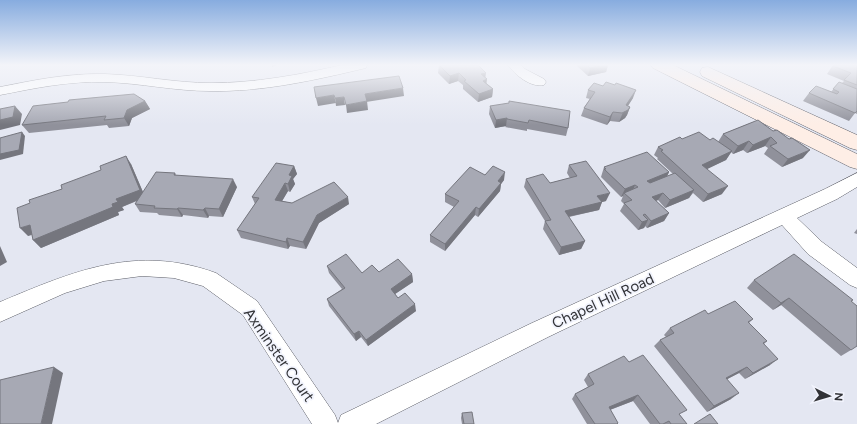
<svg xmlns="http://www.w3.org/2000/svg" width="857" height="424" font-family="Figtree,sans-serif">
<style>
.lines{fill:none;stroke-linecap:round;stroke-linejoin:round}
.minor-casing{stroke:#5b5d66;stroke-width:1}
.secondary-casing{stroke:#5b5d66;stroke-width:1}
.minor{fill:#fff;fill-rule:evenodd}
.secondary{fill:#feeee6;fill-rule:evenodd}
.wall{fill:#90919b}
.shaded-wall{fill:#75767e}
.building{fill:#a7a9b4;stroke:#75767e}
.labels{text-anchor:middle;stroke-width:3.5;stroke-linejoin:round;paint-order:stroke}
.street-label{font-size:15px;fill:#323337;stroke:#f2f4fd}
</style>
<rect width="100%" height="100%" fill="#e4e7f2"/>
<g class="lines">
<defs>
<g id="minor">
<path d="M342,65H367L366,68C315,80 263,92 210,91C175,91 140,83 105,82C69,81 35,88 0,95V87C35,80 69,73 105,74C140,75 175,83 211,83C255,83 299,75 342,65Z"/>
<path d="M508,65H521L525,69L544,79L546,82L544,85C531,88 515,75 508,65Z"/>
<path d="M857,173V187L837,199L797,218L822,242L857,268V288L850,285L808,254L782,225L548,337L376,424H312L243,315L203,286L174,278L142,276L104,281L65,293L0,322V302C74,271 136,244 216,273L257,301L335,415L338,423L341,415L532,323L825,189Z"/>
</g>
<g id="secondary">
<polygon points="651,65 673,65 857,154 857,169 850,167 653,68"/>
<polygon points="708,67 857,135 857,150 850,148 702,76 700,72 702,68"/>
</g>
</defs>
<!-- minor casing -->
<use href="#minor" class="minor-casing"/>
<!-- secondary casing -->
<use href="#secondary" class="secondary-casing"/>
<!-- minor -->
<use href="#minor" class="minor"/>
<!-- secondary -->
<use href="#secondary" class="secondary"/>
</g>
<!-- wall -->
<g class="wall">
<polygon points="439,65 478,65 485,78 486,83 493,89 492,97 478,102 463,89 463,85 458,81 449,84 438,73"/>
<polygon points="576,65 608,65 606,72 588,76"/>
<polygon points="833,65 857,66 857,114 855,113 849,121 803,101 809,93 831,92 839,82 842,83 844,81 827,74"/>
<polygon points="615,85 633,98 628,106 630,107 627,115 625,118 619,122 610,121 607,125 581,116 584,108 590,99 586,98 588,90 603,86"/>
<polygon points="145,101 150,109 132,118 129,126 109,128 107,125 29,133 22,125"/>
<polygon points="490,106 568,128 566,136 527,129 527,131 505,127 506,126 495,128 489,114"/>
<polygon points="758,120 803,158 782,167 764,154 768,148 765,146 747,153 743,150 733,154 731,152 726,160 706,169 722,194 703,202 693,193 689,198 665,208 658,200 656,201 669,213 664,221 647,228 645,226 644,228 638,230 620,211 624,204 621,201 623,196 621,197 601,177 604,167 669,172 667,177 673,174 657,159 658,158 654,155 658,147 682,139 710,140 718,142 723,134"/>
<polygon points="131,164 143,192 175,173 176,175 237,187 223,217 209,216 208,218 183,215 182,217 159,215 157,213 140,212 135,204 137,201 122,207 124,210 118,212 119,215 41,248 33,240 32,235 28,236 30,203 62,189"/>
<polygon points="569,165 606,201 602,202 599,210 569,217 585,241 581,249 559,255 543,229 545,221 524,187 526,179 550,183 570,178 567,173"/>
<polygon points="294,166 297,174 293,179 295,184 290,192 288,191 282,201 292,203 349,204 319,223 306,249 290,246 288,249 241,238 237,230 255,204 252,197"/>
<polygon points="485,175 504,180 501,184 500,191 478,217 475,215 445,251 430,242 430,235 454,207 445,202 445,194"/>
<polygon points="857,229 857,234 854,233"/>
<polygon points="327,266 362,273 379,272 412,274 413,282 395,294 398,298 416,311 368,346 361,337 356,341 329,306 327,299 342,289 329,273"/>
<polygon points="754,280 851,301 851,350 841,356 781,305 773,310 747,288"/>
<polygon points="708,314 753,319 749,323 767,341 764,344 770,365 745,379 739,373 727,379 731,399 707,412 654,346 660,340 666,337 664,335 670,328"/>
<polygon points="629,362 680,415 687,424 650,424 633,401 610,410 618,424 587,424 572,399 575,394 588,387 584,380 588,374"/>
<polygon points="462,413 474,424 462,424 461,418"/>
</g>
<!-- shaded-wall -->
<g class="shaded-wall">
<polygon points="272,65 278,65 272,67"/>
<polygon points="601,65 608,65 606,72 588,76 590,68"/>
<polygon points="459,73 458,81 449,84 450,76"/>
<polygon points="486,73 485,80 487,79 486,87 481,74"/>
<polygon points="403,88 404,96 366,102 365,94"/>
<polygon points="493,89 492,97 478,102 479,94"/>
<polygon points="636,90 633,98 623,113 630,107 627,115 625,118 619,122 626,105"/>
<polygon points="334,95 336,103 318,106 316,98"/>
<polygon points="344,97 345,105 336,106 335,98"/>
<polygon points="145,101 150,109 132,118 129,126 124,118 127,110"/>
<polygon points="367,101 368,110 347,113 346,105"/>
<polygon points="15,106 22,114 20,125 0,130 0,120"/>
<polygon points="613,112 610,121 607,125 610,117"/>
<polygon points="507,118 506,126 495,128 496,120"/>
<polygon points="22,132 25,136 23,154 0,160 0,154"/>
<polygon points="771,137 765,146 747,153 753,145"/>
<polygon points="749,141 743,150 733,154 738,146"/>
<polygon points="810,150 803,158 782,167 788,159"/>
<polygon points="732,151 726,160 697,174 702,165"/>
<polygon points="126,156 131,164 145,197 122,207 124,210 118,212 119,215 41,248 33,240 112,204 116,199"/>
<polygon points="294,166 297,174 293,179 295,184 290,192 288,184 289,175"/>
<polygon points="505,172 504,180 501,184 500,191 478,217 479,209 498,181"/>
<polygon points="669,172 665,180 643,189 647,181"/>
<polygon points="233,179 237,187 223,217 219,209"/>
<polygon points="285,183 288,191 278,208 275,200"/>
<polygon points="635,185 632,193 624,193 623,196 621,197 625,189"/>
<polygon points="728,186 722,194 703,202 708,194"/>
<polygon points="694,190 689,198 665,208 670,200"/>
<polygon points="610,193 606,201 598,203 602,202 599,210 562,218 565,211 597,196"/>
<polygon points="663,193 658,200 648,204 652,197"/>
<polygon points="348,197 349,204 319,223 306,249 303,242 317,215"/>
<polygon points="476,207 475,215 445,251 445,244"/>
<polygon points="178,208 183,215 182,217 177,209"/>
<polygon points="205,208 209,216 208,218 203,210"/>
<polygon points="669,213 664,221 647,228 651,221"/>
<polygon points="648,220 644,228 638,230 642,222"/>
<polygon points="30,225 37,232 28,236 20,228"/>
<polygon points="287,238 290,246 288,249 286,242"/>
<polygon points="585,241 581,249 559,255 561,247"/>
<polygon points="0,246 7,262 0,266"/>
<polygon points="412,274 413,282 392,296 391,289"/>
<polygon points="789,298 781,305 773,310 781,303"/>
<polygon points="415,304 416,311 368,346 366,340"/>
<polygon points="359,331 361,337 356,341 354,334"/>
<polygon points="778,359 770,365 745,379 753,373"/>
<polygon points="54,367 63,373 52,424 41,424"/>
<polygon points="747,367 739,373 718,384 726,378"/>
<polygon points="739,393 731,399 707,412 714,406"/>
<polygon points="638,395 633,401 604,412 609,407"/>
</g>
<!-- building -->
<g class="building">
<polygon points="439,65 478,65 486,73 481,74 487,79 483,81 493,89 479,94 464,81 466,80 459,73 450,76"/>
<polygon points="587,65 601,65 590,68"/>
<polygon points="833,65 855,65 857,66 857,85 844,80 851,73 833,66"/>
<polygon points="399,76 403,88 365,94 367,101 346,105 344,97 335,98 334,95 316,98 314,87"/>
<polygon points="606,82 615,85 616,83 636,90 626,105 630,107 628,110 622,113 613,112 610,117 584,108 595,92 588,90 594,83 603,86"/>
<polygon points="839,82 857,89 857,111 855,113 809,93 816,86 837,94 839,92 833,89"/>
<polygon points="134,94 145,101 127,110 124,118 104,120 106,116 22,125 33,106 68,102 69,100"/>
<polygon points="509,101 570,111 568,128 529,120 528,123 507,119 507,118 496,120 490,106 509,103"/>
<polygon points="15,106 13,117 0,120 0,109"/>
<polygon points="758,120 773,131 777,130 789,139 792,138 810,150 788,159 770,146 777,143 771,137 753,145 749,141 738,146 723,134"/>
<polygon points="22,132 19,150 0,154 0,138"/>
<polygon points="699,132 710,140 713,138 732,151 702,165 728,186 708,194 661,151 663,150 658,147 680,137 682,139"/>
<polygon points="647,152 669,172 647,181 650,183 675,173 694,190 670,200 663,193 652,197 669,213 651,221 645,214 643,215 648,220 642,222 624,203 632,200 624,193 638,187 635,185 625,189 604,169 606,169 604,167"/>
<polygon points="126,156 140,190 116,199 118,202 112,204 113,207 33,240 30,225 20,228 17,208 30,203 29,200 62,189 61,185 101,170 100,166"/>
<polygon points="586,161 610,193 597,196 602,202 565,211 585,241 561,247 545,221 551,220 526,179 543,174 550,183 577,176 569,165"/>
<polygon points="276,163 294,166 289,175 292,176 288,184 285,183 275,200 292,203 334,182 348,197 317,215 303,242 287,238 286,242 237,230 259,198 252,197"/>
<polygon points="493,166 505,172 498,181 501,183 479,209 476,207 445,244 430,235 459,201 445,194 470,167 485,175"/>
<polygon points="156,172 175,173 174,175 233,179 219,209 205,208 203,210 178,208 177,209 154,208 155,206 135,204"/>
<polygon points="346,254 362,273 372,265 379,272 398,259 412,274 391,289 398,298 405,293 415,304 366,340 359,331 354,334 327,299 345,288 327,266"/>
<polygon points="794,254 853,300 851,301 857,306 857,346 851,350 789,298 781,303 754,280"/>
<polygon points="735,301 753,319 748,322 767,341 763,343 778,359 753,373 747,367 726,378 739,393 714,406 660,340 674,333 670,328 705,310 708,314"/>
<polygon points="643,355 687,410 679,414 687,424 671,424 669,421 663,424 660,424 638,395 609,407 618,423 617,424 595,424 575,394 594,384 588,374 624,356 629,362"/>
<polygon points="54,367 41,424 0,424 0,380"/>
<polygon points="472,412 474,424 464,424 462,413"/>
<polygon points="710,414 718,424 694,424"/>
</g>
<!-- sky -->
<linearGradient id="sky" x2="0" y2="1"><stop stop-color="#87acdf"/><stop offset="0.52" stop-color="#f3f4f9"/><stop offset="1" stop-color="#f3f4f9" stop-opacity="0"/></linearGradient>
<rect width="857" height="125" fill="url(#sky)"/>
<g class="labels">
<!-- street labels -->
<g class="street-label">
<text transform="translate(603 301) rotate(-25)" y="5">Chapel Hill Road</text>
<text transform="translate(279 355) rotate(55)" y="5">Axminster Court</text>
</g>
</g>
<!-- north arrow -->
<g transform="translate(829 396) rotate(95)" stroke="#f2f4fd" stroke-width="3" paint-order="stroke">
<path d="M0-3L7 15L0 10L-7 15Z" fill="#323337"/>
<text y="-6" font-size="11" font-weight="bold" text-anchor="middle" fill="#323337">N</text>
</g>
</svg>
